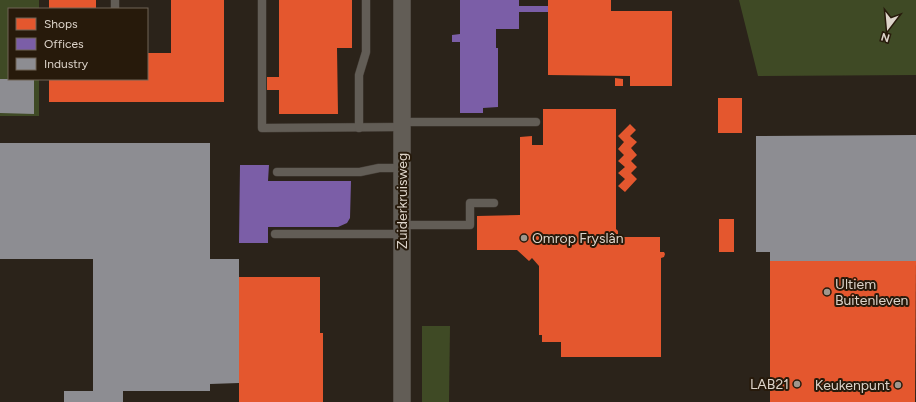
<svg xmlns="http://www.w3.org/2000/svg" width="916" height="402" font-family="Figtree,sans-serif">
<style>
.green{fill:#3f4a25}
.shops{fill:#e4572e}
.offices{fill:#7b5ea7}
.industry{fill:#8d8d92}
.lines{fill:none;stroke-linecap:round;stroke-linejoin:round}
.lane-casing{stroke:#474039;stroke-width:9}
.street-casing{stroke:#474039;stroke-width:18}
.lane{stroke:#625d56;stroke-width:8}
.street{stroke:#625d56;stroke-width:17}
.poi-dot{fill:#9f968c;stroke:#271a0b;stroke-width:1.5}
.labels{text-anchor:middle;stroke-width:4;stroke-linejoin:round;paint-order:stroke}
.street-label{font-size:14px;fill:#ddd4ca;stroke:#271a0b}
.poi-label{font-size:14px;fill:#ddd4ca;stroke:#271a0b;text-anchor:start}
</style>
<rect width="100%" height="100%" fill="#2b231a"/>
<!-- green -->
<g class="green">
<polygon points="0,0 39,0 39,9 9,9 9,79 39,79 39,116 0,116"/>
<polygon points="739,0 916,0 916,75 758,76"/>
<polygon points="422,326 450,326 449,402 422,402"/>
</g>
<!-- shops -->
<g class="shops">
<rect x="49" y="0" width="47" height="9"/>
<polygon points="171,0 224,0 224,102 49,102 49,79 147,79 147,53 171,53"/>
<polygon points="279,0 352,0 352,48 337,48 338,114 279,114 279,90 267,90 267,77 279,77"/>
<polygon points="548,0 611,0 611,11 672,11 672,86 630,86 630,76 548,75"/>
<polygon points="615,78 623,79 623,86 615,86"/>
<rect x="718" y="98" width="24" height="35"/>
<polygon points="543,109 616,109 616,229 618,231 618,237 660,237 660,252 664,252 665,254 664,257 661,258 661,357 561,357 561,342 542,342 542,335 539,335 539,266 532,258 529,261 517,250 477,250 477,216 520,215 520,137 532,136 532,145 543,145"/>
<polygon points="630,124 636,130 630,136 637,142 631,148 637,155 631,161 637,167 631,173 637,179 625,192 618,186 625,179 618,173 625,167 618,161 624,155 618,149 624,142 618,136"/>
<rect x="719" y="219" width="15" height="33"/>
<polygon points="770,261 916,261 915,402 770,402"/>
<polygon points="239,277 320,277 320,333 323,333 323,402 239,402"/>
</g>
<!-- offices -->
<g class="offices">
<polygon points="460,0 519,0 519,6 548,6 548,12 519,12 519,29 496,29 496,48 498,48 498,107 483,108 483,113 460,113 460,42 452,42 452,35 460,34"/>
<polygon points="240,165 269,165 268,181 351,181 350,218 347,223 338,227 268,227 268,243 239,243"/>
</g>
<!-- industry -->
<g class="industry">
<polygon points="0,79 34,79 34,114 0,113"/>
<polygon points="916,135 916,261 770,261 770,252 756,252 756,136"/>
<polygon points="0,143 210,143 210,259 239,259 239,383 210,384 210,391 123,391 123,402 64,402 64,391 93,391 93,259 0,259"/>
</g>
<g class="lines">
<defs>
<g id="lane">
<polyline points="115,0 115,9"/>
<polyline points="262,0 262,128 402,127"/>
<polyline points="402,122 536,122"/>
<polyline points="359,128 359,75 366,52 366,0"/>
<polyline points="277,172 360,172 379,168 402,168"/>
<polyline points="402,225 470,225 470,203 494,203"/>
<polyline points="275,234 402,234"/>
</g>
<polyline id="street" points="402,402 402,0"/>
</defs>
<!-- lane casing -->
<use href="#lane" class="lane-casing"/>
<!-- street casing -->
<use href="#street" class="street-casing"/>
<!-- lane -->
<use href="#lane" class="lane"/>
<!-- street -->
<use href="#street" class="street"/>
</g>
<!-- markers -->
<g class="poi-dot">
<circle cx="524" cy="238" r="4"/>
<circle cx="827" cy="292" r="4"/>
<circle cx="797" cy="384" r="4"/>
<circle cx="898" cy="385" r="4"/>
</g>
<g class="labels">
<!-- street labels -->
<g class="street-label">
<text transform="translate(402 201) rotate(-90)" y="5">Zuiderkruisweg</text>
</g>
<!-- poi labels -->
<g class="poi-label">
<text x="532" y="243">Omrop Fryslân</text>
<text x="835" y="289">Ultiem<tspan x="835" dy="16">Buitenleven</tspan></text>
<text x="789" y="389" text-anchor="end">LAB21</text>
<text x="890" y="390" text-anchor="end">Keukenpunt</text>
</g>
</g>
<!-- legend -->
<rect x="8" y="8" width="140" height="72" fill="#271a0b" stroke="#706457"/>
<rect x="16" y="18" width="20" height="12" fill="#e4572e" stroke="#706457"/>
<text x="44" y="28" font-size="12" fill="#ddd4ca">Shops</text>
<rect x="16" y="38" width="20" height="12" fill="#7b5ea7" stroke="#706457"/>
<text x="44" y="48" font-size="12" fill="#ddd4ca">Offices</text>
<rect x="16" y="58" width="20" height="12" fill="#8d8d92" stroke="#706457"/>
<text x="44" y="68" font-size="12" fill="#ddd4ca">Industry</text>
<!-- north arrow -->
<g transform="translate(888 28) rotate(196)" stroke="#271a0b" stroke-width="3" paint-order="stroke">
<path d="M0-3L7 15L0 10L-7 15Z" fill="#ddd4ca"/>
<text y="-6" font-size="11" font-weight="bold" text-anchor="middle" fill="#ddd4ca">N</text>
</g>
</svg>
